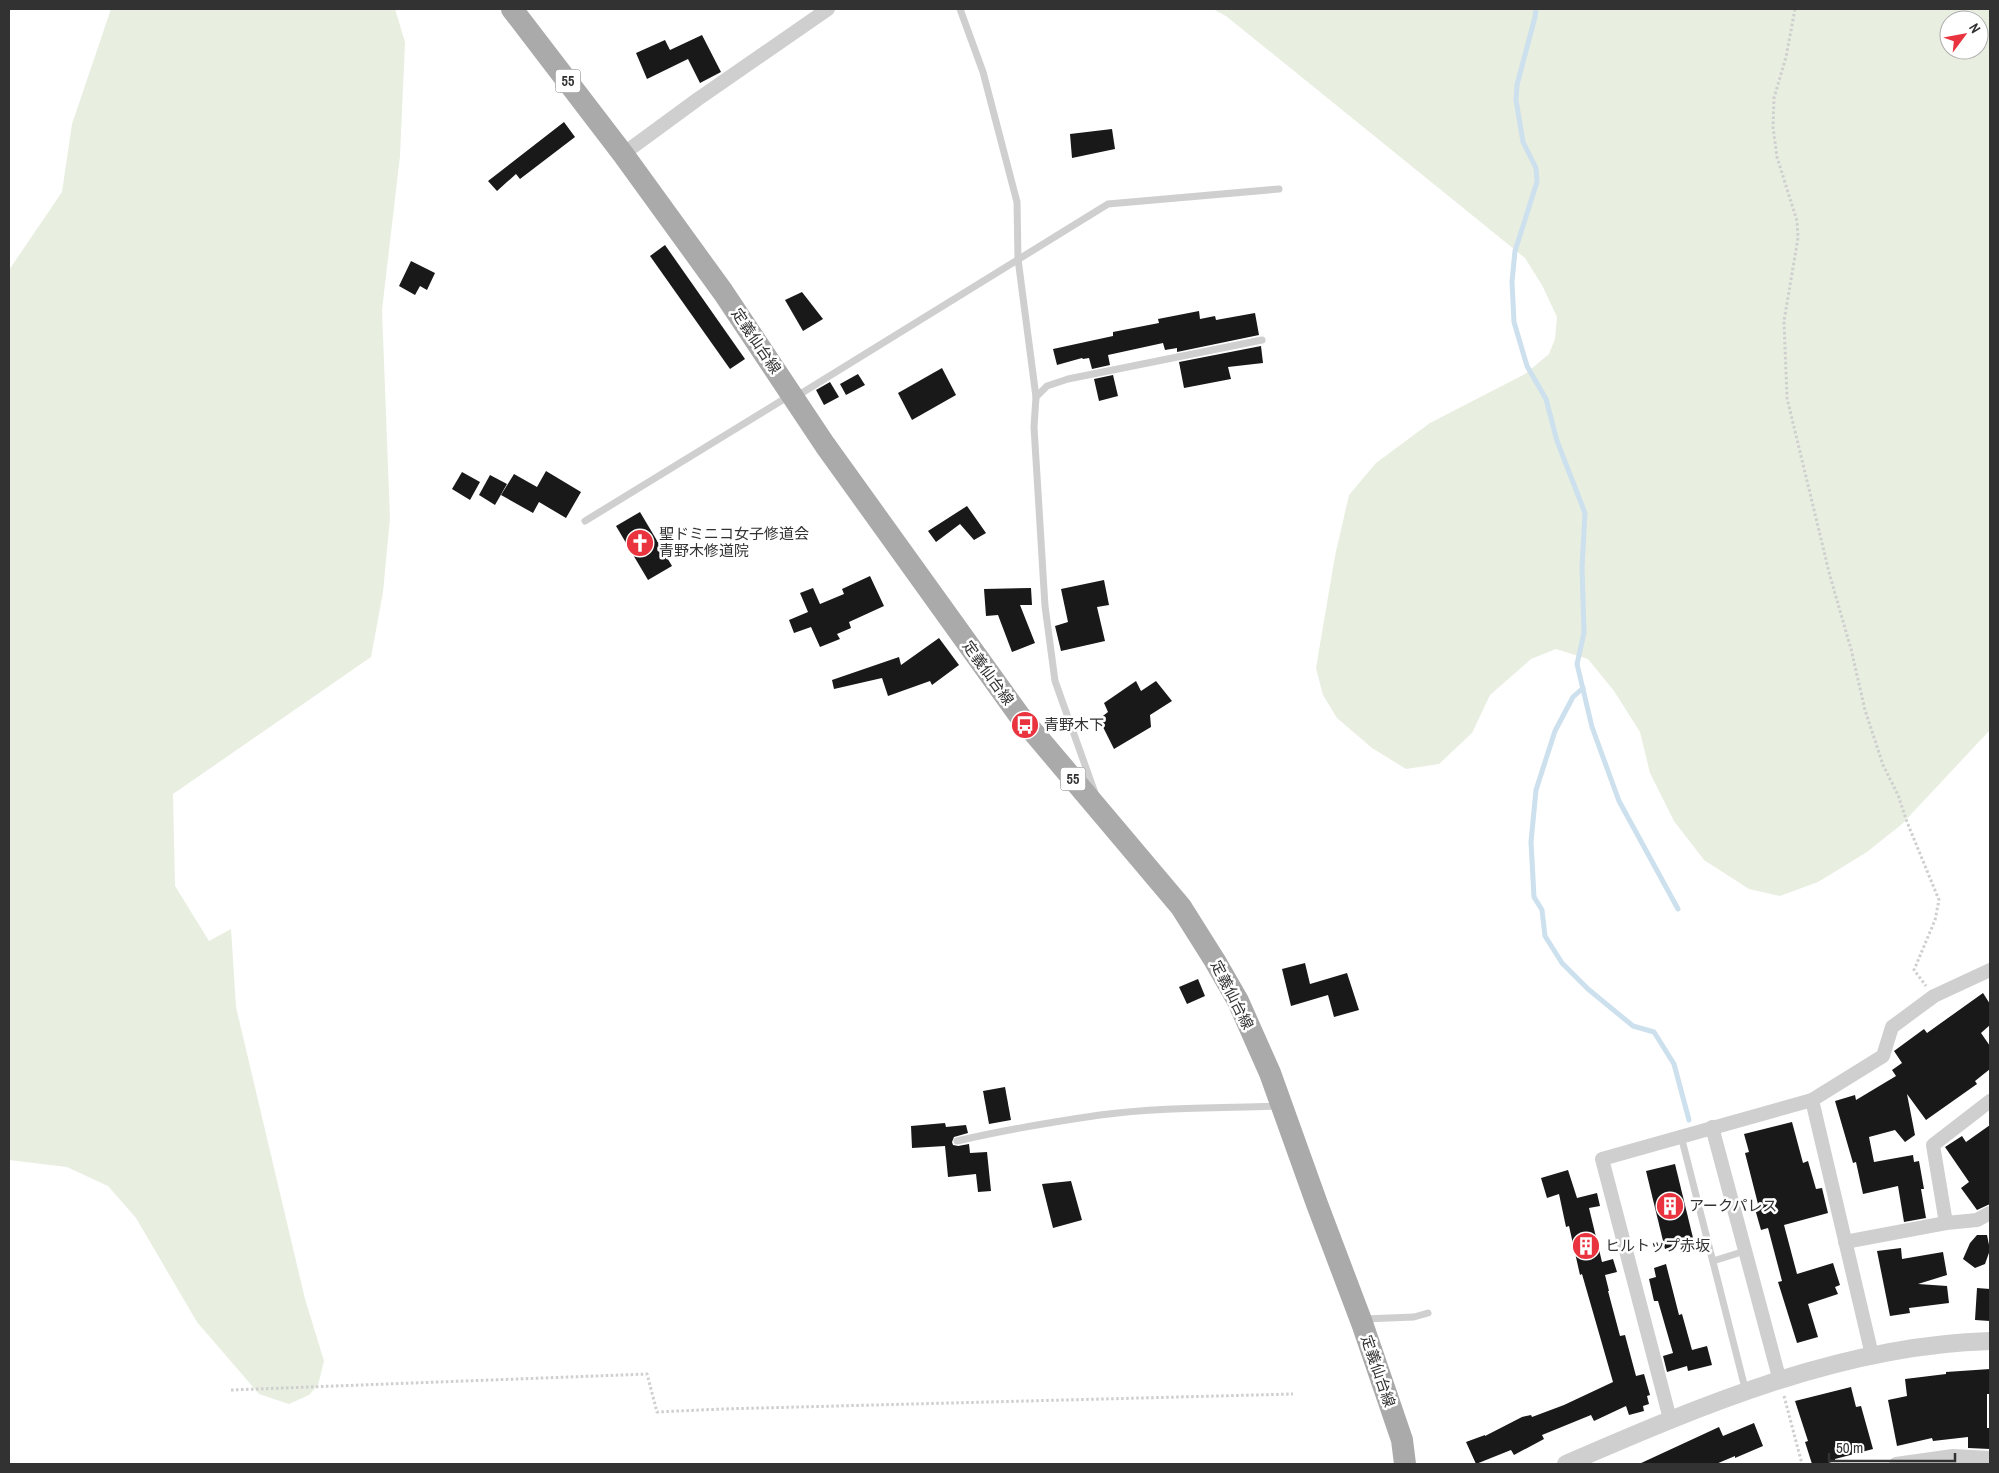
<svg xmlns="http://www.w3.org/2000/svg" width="1999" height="1473" font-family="'Archivo Narrow','Noto Sans JP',sans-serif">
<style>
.green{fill:#e8eee0;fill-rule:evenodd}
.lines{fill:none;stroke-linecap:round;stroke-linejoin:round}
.stream{stroke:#cde0ee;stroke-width:5}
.building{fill:#191919}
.path{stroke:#cfcfcf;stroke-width:3;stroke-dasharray:2.5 2.5;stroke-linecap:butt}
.service{stroke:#cfcfcf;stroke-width:7}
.minor{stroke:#cfcfcf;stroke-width:14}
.tertiary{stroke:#cfcfcf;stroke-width:18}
.primary{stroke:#aaa;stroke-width:22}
.labels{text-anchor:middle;stroke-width:5;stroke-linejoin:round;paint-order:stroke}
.shield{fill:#fff;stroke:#707070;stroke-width:1}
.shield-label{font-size:14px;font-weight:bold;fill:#323232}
.street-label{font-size:15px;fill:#323232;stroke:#fff}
.poi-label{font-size:15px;fill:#323232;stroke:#fff;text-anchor:start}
</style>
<rect width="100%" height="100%" fill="#fff"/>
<!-- green -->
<g class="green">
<polygon points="111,9 395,9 405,42 400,156 382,310 390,518 383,592 371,657 173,794 175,886 209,941 231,929 236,1007 305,1299 324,1361 318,1385 309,1395 289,1404 259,1394 197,1322 136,1218 108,1186 67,1167 9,1160 9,270 62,192 72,124"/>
<path d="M1213,9H1990V730L1902,824L1867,852L1818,882L1780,896L1749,889L1704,860L1674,821L1650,773L1640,732L1614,691L1588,659L1556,649L1531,659L1490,695L1472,733L1439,764L1406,769L1372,748L1337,718L1323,695L1316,668L1335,556L1349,495L1376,463L1430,423L1525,374L1549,354L1555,339L1557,317L1542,285L1525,258L1226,16ZM1949,20H1979V50H1949Z"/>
</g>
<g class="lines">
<!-- stream -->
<g class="stream">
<polyline points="1536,9 1535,17 1517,85 1516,100 1523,142 1536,168 1537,182 1515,251 1512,282 1514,322 1527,366 1546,399 1557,441 1585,513 1582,567 1584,633 1577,664 1592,727 1619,801 1678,909"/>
<polyline points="1583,688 1573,697 1555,731 1536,790 1531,842 1534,897 1542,910 1545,936 1562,963 1588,989 1633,1026 1654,1032 1674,1064 1689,1120"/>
</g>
</g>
<!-- building -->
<g class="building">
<polygon points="702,35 721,72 700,83 688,59 647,79 636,53 665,40 670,50"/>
<polygon points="564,122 575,137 520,179 516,174 497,191 488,181"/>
<polygon points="1112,129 1115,149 1072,158 1070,134"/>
<polygon points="665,245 745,359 730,369 650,256"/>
<polygon points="411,261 435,273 427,290 420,286 415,295 399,286"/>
<polygon points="802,292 823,319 803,331 785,300"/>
<polygon points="1199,311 1200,319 1215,316 1216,320 1255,313 1259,335 1177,352 1177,348 1165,350 1163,343 1108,355 1110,365 1092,369 1089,358 1083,359 1082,358 1057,365 1053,349 1113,336 1113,332 1159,323 1158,319"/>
<polygon points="1261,346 1263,363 1228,367 1231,379 1184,388 1179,362"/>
<polygon points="942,368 956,395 912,420 898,393"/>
<polygon points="858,374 865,385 846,395 840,384"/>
<polygon points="1113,375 1118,396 1099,401 1094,379"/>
<polygon points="830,382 839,397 824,405 816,390"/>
<polygon points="546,471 581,492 566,518 539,502 533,513 501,495 514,474 537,487"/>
<polygon points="462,472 480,482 470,500 452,489"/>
<polygon points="490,475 507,484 495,505 479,495"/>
<polygon points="967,506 986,533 974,540 960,524 936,542 928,531"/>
<polygon points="640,512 672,566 648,580 616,526"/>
<polygon points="870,576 884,606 849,622 851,628 837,634 840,639 820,647 811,627 794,633 789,620 808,612 800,593 813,588 820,604 844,594 842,589"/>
<polygon points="1104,580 1109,605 1097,607 1105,641 1061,651 1055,626 1068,622 1061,589"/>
<polygon points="1031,588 1032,605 1020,605 1035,643 1012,652 998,615 986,616 984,589"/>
<polygon points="939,638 959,665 932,685 930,681 888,696 882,678 834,689 832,680 899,657 901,665"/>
<polygon points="1136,681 1141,691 1156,681 1172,701 1150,715 1151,727 1114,749 1099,719 1108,712 1104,703"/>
<polygon points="1305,963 1310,984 1347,973 1359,1010 1334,1017 1328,995 1291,1006 1282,969"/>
<polygon points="1198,979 1205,996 1187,1004 1179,987"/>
<polygon points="1983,993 1990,1004 1990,1025 1981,1033 1990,1046 1990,1069 1975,1081 1977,1084 1926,1120 1907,1094 1915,1135 1905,1142 1895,1130 1869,1137 1874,1162 1913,1155 1914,1162 1919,1161 1924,1189 1921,1189 1926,1218 1904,1222 1898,1186 1863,1194 1856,1162 1853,1163 1835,1101 1855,1095 1856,1100 1896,1076 1892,1070 1902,1063 1894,1051 1924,1029 1927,1033"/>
<polygon points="1005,1087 1011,1120 989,1124 983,1091"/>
<polygon points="1792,1122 1803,1163 1808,1161 1816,1189 1822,1188 1828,1213 1784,1225 1797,1274 1833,1263 1840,1285 1835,1287 1838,1294 1808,1304 1818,1337 1797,1343 1778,1282 1782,1281 1768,1228 1761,1230 1755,1209 1759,1208 1745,1153 1749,1152 1744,1134"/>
<polygon points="945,1123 946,1127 966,1125 968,1133 954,1137 952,1142 953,1145 958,1146 969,1144 970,1153 987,1152 991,1191 978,1192 976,1174 948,1177 945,1146 912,1148 911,1126"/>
<polygon points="1990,1125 1990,1204 1977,1210 1961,1188 1969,1182 1945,1147 1962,1136 1966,1142"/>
<polygon points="1675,1164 1694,1242 1665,1249 1646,1171"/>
<polygon points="1568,1170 1577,1198 1597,1193 1600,1206 1589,1208 1602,1262 1613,1259 1617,1272 1605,1275 1609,1291 1608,1291 1620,1336 1625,1335 1636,1376 1644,1374 1650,1395 1647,1396 1649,1404 1643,1406 1644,1411 1629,1415 1626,1406 1594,1421 1591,1415 1542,1435 1544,1439 1514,1455 1511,1450 1476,1464 1466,1442 1485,1435 1485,1436 1522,1417 1531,1415 1532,1417 1564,1405 1613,1382 1582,1274 1580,1275 1569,1226 1566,1227 1559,1194 1547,1198 1541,1178"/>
<polygon points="1071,1181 1082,1220 1053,1228 1042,1184"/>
<polygon points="1977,1235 1987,1235 1990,1250 1985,1264 1975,1268 1963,1259 1970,1243"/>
<polygon points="1901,1248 1902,1259 1943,1252 1947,1275 1918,1284 1947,1286 1949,1303 1909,1308 1910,1313 1890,1316 1877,1251"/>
<polygon points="1666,1264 1679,1315 1682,1314 1692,1350 1707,1346 1712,1365 1688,1371 1687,1366 1667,1372 1663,1356 1673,1353 1658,1301 1654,1301 1649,1279 1656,1277 1654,1268"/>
<polygon points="1977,1288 1990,1289 1990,1321 1975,1320"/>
<polygon points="1990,1369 1990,1394 1987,1394 1987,1428 1990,1428 1990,1449 1968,1448 1968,1437 1933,1441 1932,1438 1897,1446 1888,1400 1907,1396 1905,1379 1946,1374 1946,1372"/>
<polygon points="1851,1387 1856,1407 1861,1406 1873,1449 1835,1459 1835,1461 1825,1464 1812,1464 1805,1442 1808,1441 1795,1401"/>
<polygon points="1754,1423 1763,1446 1735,1458 1735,1456 1716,1464 1639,1464 1719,1427 1723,1436"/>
</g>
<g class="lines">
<!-- path -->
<g class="path">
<polyline points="1795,9 1786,57 1774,98 1773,127 1777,157 1797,221 1798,238 1784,321 1787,398 1830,576 1851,649 1865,710 1883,765 1898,795 1907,822 1939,900 1935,920 1914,970 1926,986"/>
<polyline points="231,1390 647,1374 657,1412 722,1409 1293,1394"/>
<polyline points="1784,1396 1802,1464"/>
</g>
<!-- service -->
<g class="service">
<polyline points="960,9 983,72 1017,202 1018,259 1036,397"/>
<polyline points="797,396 1108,204 1279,189"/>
<polyline points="585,521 789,396"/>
<polyline points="1095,793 1055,681 1045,606 1034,427 1036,397 1047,386 1068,379 1262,340"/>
<polyline points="1681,1136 1746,1392"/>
<path d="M957,1141C1004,1130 1052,1122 1100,1115C1159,1107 1220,1108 1279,1106"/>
<polyline points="1713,1261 1745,1251"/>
<polyline points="1364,1319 1414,1317 1428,1313"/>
</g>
<!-- minor -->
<g class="minor">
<polyline points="623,154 698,99 828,9"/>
<polyline points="1812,1100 1872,1355"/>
<polyline points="1712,1127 1780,1381"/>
<polyline points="1946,1223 1933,1145 1990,1101"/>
<polyline points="1845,1242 1946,1223 1977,1220 1990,1213"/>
<polyline points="1670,1419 1602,1159 1812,1100 1883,1056 1892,1027 1934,996 1990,970"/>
<polyline points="1896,1464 1953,1456 1990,1458"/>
</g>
<!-- tertiary -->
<path class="tertiary" d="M1566,1464C1700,1406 1842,1345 1990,1341"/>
<!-- primary -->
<polyline class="primary" points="512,9 623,154 723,292 825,445 1019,715 1181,907 1215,961 1238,1001 1270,1073 1317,1204 1362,1323 1402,1440 1405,1464"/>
</g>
<!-- icons -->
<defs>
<symbol id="church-disc" viewBox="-11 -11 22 22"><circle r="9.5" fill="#e9333e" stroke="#fff"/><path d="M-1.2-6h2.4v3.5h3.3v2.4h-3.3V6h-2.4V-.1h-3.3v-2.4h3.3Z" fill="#fff"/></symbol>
<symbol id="bus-disc" viewBox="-11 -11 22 22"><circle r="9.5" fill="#e9333e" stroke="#fff"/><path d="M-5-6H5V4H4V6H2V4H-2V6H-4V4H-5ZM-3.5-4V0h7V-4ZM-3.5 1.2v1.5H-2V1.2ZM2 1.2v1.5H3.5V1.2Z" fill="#fff"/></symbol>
<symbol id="building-disc" viewBox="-11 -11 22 22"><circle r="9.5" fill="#e9333e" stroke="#fff"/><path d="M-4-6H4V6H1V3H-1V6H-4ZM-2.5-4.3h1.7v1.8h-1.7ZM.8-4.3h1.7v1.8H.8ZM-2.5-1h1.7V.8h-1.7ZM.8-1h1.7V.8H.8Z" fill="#fff"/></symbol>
</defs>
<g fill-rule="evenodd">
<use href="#church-disc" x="624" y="527" width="32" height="32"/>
<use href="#bus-disc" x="1009" y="709" width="32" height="32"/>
<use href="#building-disc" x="1654" y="1190" width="32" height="32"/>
<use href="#building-disc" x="1570" y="1230" width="32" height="32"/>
</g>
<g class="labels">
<!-- shield labels -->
<g class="shield">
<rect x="555.5" y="69.5" width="25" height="23" rx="4"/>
<rect x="1060.5" y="767.5" width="25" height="23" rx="4"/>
</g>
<g class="shield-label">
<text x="568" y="86">55</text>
<text x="1073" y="784">55</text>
</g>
<!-- street labels -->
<g class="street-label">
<text transform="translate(756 341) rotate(56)" y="5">定義仙台線</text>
<text transform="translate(988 673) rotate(54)" y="5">定義仙台線</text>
<text transform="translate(1232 995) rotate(63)" y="5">定義仙台線</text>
<text transform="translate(1378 1371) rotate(71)" y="5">定義仙台線</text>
</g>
<!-- poi labels -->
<g class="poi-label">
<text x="659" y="539">聖ドミニコ女子修道会<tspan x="659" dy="17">青野木修道院</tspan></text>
<text x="1044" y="730">青野木下</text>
<text x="1689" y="1211">アークパレス</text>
<text x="1605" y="1251">ヒルトップ赤坂</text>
</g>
</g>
<!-- border -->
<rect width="1999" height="1473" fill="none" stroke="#323232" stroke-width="20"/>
<!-- north arrow -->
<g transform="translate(1964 35) rotate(58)"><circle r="24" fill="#ffffff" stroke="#adadad"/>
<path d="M0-4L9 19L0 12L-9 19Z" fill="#e9333e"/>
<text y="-8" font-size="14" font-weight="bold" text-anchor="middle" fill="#323232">N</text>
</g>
<!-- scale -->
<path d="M1829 1453v8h126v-8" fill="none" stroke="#323232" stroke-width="2.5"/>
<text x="1836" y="1453" font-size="15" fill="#323232" stroke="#ffffff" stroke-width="4" paint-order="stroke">50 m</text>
</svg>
